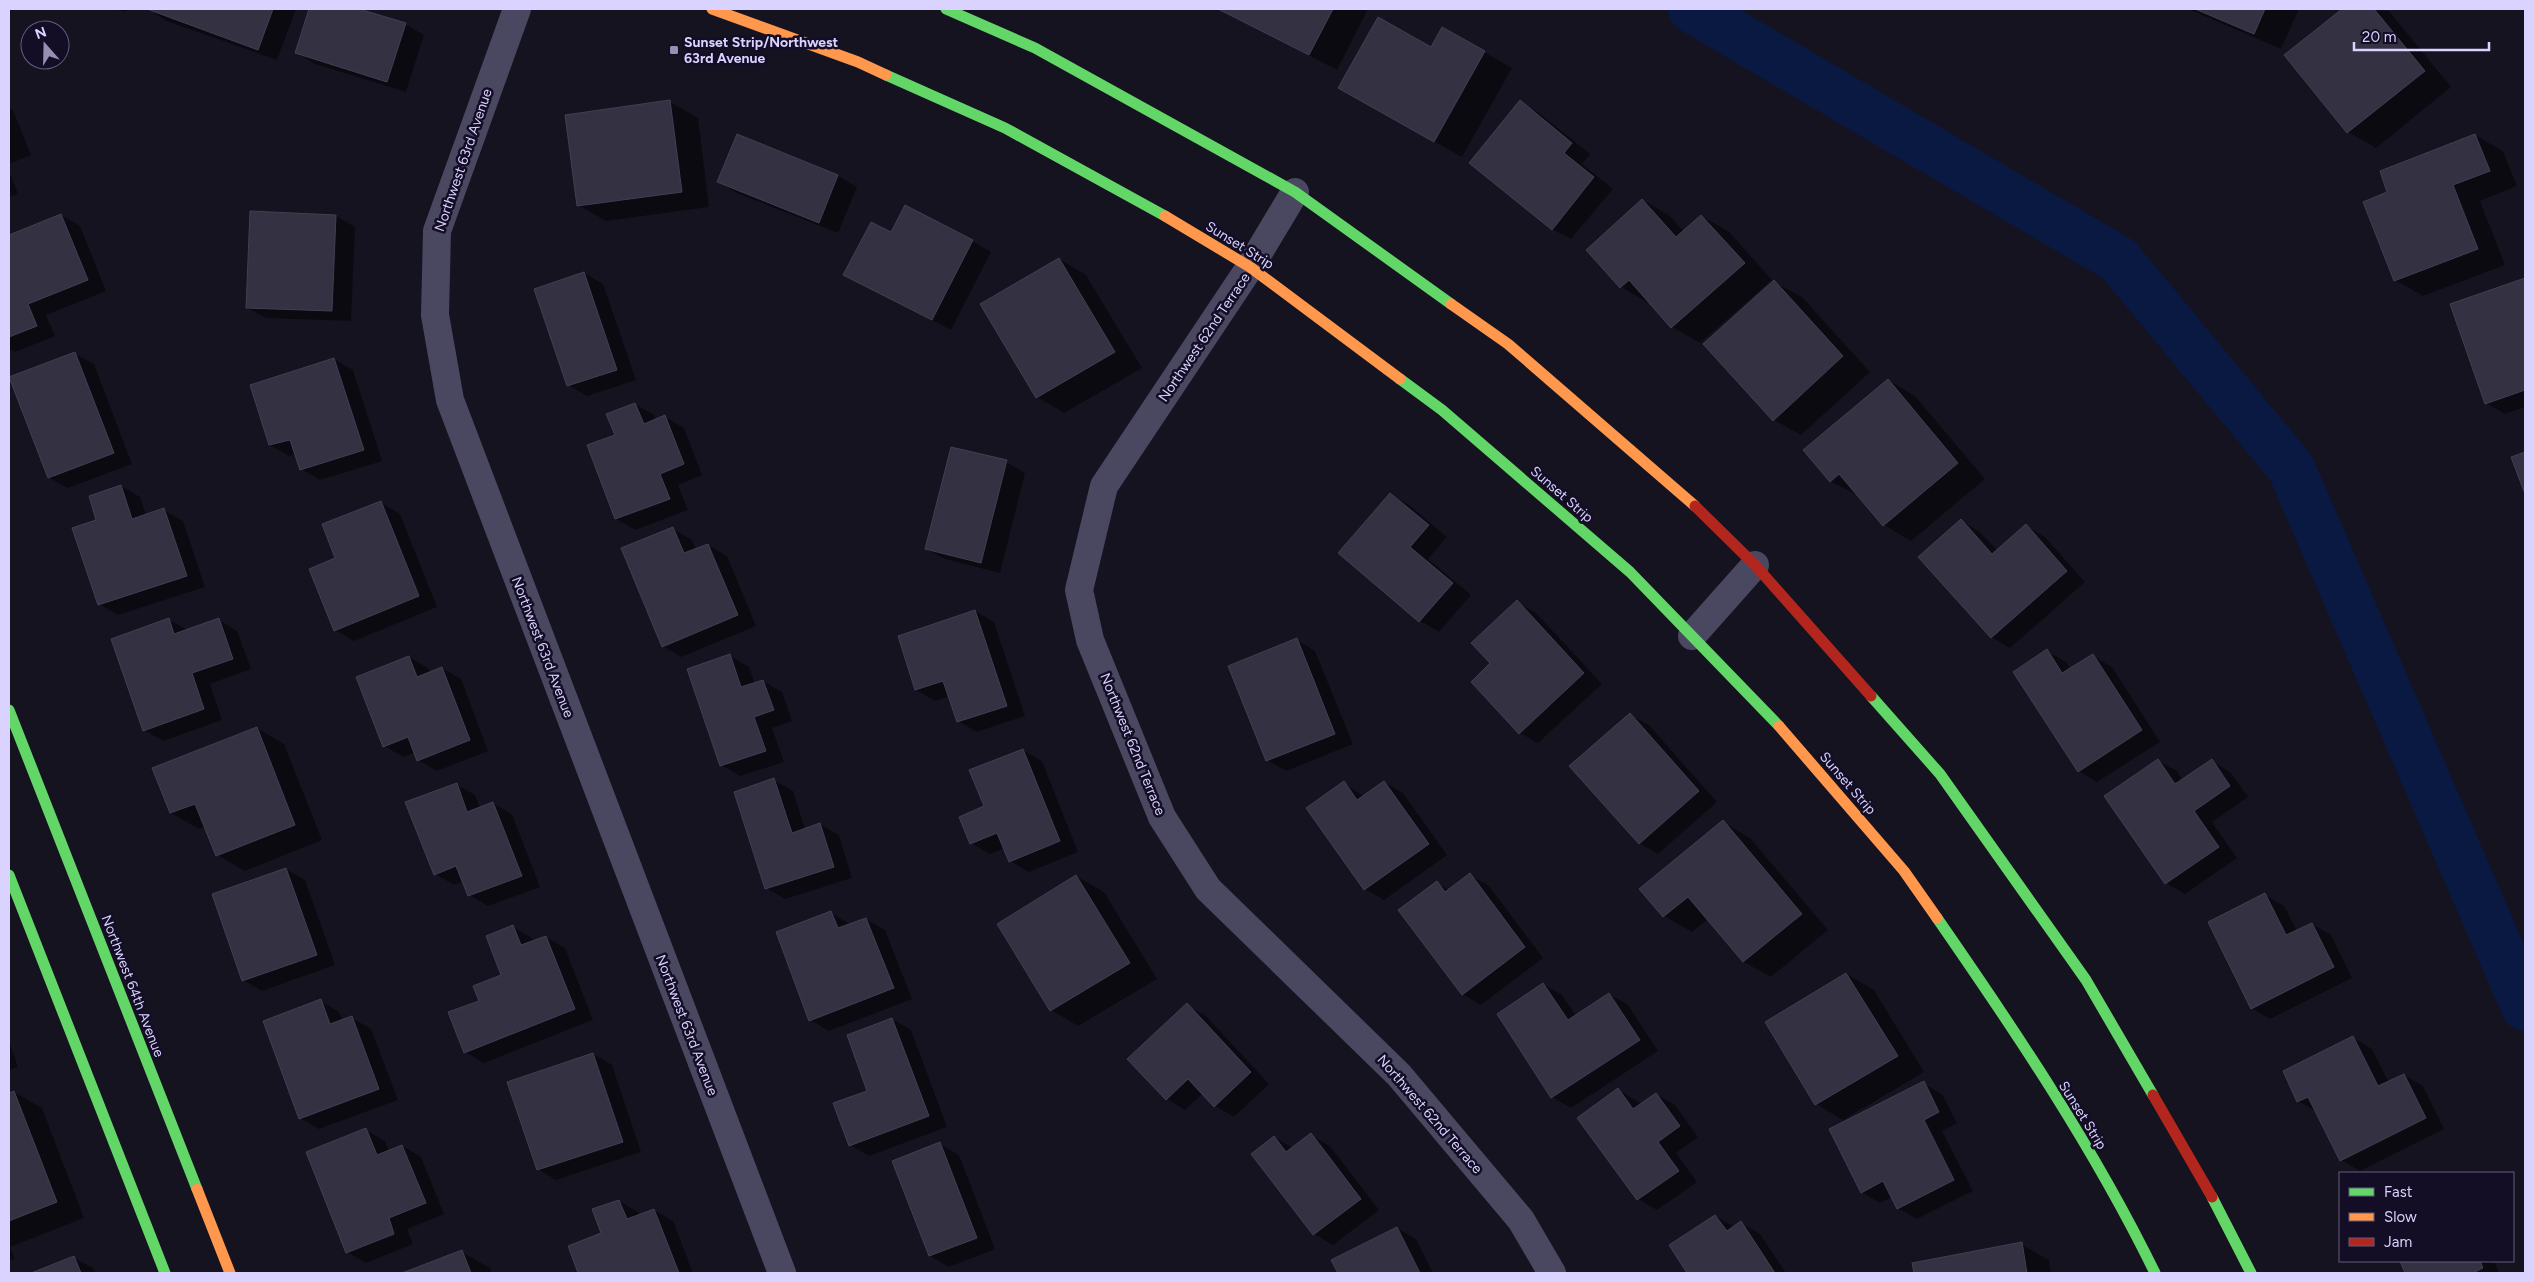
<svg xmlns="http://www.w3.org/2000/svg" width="2534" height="1282" font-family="Figtree,sans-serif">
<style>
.shadow{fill:#0007}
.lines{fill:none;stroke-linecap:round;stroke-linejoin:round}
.canal{stroke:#091941;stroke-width:48}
.building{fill:#343142;stroke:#433e54}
.street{stroke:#4a4861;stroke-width:28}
.fast{stroke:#63d668;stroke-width:11}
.slow{stroke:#ff974d;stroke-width:11}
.jam{stroke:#b3261e;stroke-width:11}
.poi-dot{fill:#958fb1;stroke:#130e25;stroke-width:2}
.labels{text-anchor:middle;stroke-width:5;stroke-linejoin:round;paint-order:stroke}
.poi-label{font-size:14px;font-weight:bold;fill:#dad2ff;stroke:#130e25;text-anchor:start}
.street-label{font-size:14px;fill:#dad2ff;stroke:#130e25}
</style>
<rect width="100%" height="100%" fill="#161320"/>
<!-- shadow -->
<g class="shadow">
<polygon points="113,9 127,9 126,12"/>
<polygon points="148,9 296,9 277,60 166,21"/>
<polygon points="310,9 355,9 405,24 424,35 406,92 315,64 296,53"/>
<polygon points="1220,9 1368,9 1337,70"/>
<polygon points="2188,9 2299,9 2281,49"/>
<polygon points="2344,9 2389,11 2451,87 2376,148 2348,132 2285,56"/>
<polygon points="1431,49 1484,52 1512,68 1462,157 1367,104"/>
<polygon points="670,102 698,118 709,207 606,221 578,205"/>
<polygon points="1520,102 1539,113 1590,154 1582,164 1613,189 1571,239 1552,229"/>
<polygon points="9,107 13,110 31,155 9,164"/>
<polygon points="2475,135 2503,151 2517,186 2480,201 2505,265 2423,296 2395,280 2389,193"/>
<polygon points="737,136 838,176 857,187 838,233 737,193 718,182"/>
<polygon points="9,171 18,194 9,197"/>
<polygon points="1643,200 1670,216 1684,232 1702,216 1729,232 1772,280 1700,343 1672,327 1650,302 1648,303 1621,287"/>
<polygon points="61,215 80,226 106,291 46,315 55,336 15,352 9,349 9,236"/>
<polygon points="336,216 355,227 351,321 266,318 247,308"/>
<polygon points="891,234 972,241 991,252 951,330 864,285"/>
<polygon points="1059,259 1086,275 1142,368 1064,413 1037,397"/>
<polygon points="584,273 603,284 636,380 587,396 568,385"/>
<polygon points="2525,279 2525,407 2505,414 2486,403 2452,305"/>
<polygon points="1774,282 1802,297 1870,372 1801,435 1774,420"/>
<polygon points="75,354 94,364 132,464 68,488 49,478"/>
<polygon points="334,359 353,370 382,461 320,480 301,469 296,454 289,456 270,445"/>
<polygon points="1888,380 1915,396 1985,479 1911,541 1884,525 1859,496 1830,481"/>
<polygon points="635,404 654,415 656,420 665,417 684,428 702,475 678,485 688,510 635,530 616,519 616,436"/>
<polygon points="1006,462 1025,473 1000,573 945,559 926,549"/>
<polygon points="121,486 140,497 146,515 164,510 183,521 205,587 118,615 99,604 98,520"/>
<polygon points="1391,495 1409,505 1447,537 1428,559 1471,595 1439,632 1420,621 1340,553"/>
<polygon points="381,503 400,514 437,607 354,641 335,630 337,558"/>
<polygon points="1961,521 1980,532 1998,551 2026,526 2045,537 2085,582 2010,648 1991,637"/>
<polygon points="673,529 692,540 696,550 708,545 727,556 756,626 681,657 663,646"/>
<polygon points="1517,602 1536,613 1602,684 1538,743 1520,733 1492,664"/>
<polygon points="975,611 994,622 1025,716 977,732 958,721 950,696 935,701 916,690 899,636"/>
<polygon points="169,620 188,630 219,620 237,631 251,669 210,684 222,720 163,741 144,730"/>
<polygon points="1297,640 1315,651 1353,744 1286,771 1267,760"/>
<polygon points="2047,651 2066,662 2071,670 2093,656 2112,667 2160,742 2097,782 2078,771"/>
<polygon points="730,656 749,667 755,684 763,681 782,692 792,721 772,728 784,762 740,776 721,765"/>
<polygon points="409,657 428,668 430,673 442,668 461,679 488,751 437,771 418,760 415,753 403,757 384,746"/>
<polygon points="1630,715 1649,725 1717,802 1658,854 1639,843"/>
<polygon points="257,728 284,744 322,840 245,871 217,855 206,826 199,829 171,813 154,769"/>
<polygon points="1023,750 1042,761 1078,852 1029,872 1010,861 1005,848 990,854 971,843 986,807"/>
<polygon points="2158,761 2177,771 2183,781 2212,761 2230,772 2248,797 2212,822 2237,858 2185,894 2166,883"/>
<polygon points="774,780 793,791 805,829 820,824 839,835 852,878 785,899 766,888"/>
<polygon points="1384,782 1403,793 1447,855 1384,900 1365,889 1344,783 1365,797"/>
<polygon points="456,784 475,795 480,808 493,803 512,814 540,887 488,906 469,895 463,881 454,885 435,874"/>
<polygon points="1723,822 1750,838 1828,930 1771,977 1744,962 1708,919 1692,932 1664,916 1641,890"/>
<polygon points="286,869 305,880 335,965 262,991 243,980"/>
<polygon points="1470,875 1489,886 1543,958 1481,1005 1462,994 1437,883 1449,890"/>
<polygon points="1076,876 1104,892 1157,979 1078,1026 1051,1010"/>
<polygon points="2265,895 2284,906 2297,931 2312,924 2331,935 2352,978 2270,1019 2251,1008"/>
<polygon points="831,913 850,924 866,919 885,930 912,999 829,1031 810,1020"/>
<polygon points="513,927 532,938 533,942 546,937 565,948 593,1020 484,1063 465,1052 480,1001 503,976"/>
<polygon points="1847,974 1874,990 1924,1072 1843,1120 1816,1104"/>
<polygon points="1543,984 1562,995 1576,1016 1609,994 1628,1005 1658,1051 1571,1108 1552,1097"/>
<polygon points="321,1001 339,1012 343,1021 352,1018 371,1029 398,1100 319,1129 300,1118"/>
<polygon points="1187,1005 1206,1016 1269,1084 1234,1117 1215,1106 1203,1093 1185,1110 1167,1099"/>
<polygon points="892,1019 911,1030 947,1127 869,1156 850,1145"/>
<polygon points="2353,1038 2372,1049 2389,1083 2404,1075 2423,1086 2444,1129 2360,1171 2341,1160 2317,1112 2298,1101"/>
<polygon points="9,1041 18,1067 9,1070"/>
<polygon points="593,1054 612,1065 641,1152 556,1180 538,1169"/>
<polygon points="1923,1083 1942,1094 1957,1123 1942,1131 1973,1191 1917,1219 1898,1208 1892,1197 1880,1203 1862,1192"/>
<polygon points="1618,1090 1637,1101 1641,1105 1656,1094 1675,1105 1698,1137 1676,1153 1697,1182 1657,1210 1638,1199"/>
<polygon points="14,1092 42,1108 84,1218 10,1247 15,1259 9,1261 9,1094"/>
<polygon points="366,1130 385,1141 389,1151 402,1146 421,1157 444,1214 407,1229 413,1244 366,1263 347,1252"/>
<polygon points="1311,1135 1330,1146 1379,1210 1333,1245 1314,1234 1274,1137 1293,1148"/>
<polygon points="940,1144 959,1155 995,1249 949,1267 930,1256"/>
<polygon points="619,1201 638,1212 640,1216 654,1210 673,1221 693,1273 580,1273 569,1247 603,1234"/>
<polygon points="1715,1216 1735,1227 1741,1223 1760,1234 1786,1273 1689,1273 1671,1245"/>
<polygon points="1397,1228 1416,1239 1433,1273 1339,1273 1333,1260"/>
<polygon points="2021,1244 2049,1260 2051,1273 1915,1273 1913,1264"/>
<polygon points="462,1252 490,1268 492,1273 405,1273"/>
<polygon points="74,1258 93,1268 95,1273 34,1273"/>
<polygon points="2402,1261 2494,1261 2499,1273 2407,1273"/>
</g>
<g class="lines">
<!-- canal -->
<polyline class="canal" points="1692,9 2119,260 2291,468 2525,1007"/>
</g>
<!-- building -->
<g class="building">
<polygon points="147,9 273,9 258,50"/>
<polygon points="309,9 359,9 406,23 387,82 295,53"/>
<polygon points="1218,9 1333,9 1309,55"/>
<polygon points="2195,9 2265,9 2254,34"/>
<polygon points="2342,9 2374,9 2425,71 2347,133 2284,55"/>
<polygon points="1378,17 1431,47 1442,27 1485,51 1434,142 1338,88"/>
<polygon points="670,100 682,192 577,206 565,115"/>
<polygon points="1520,100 1572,143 1564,153 1594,177 1552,230 1469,163"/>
<polygon points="737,134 838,175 819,223 717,182"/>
<polygon points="2475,134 2490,171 2453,185 2478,249 2394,281 2363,202 2387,192 2380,171"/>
<polygon points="1642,199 1676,237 1701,215 1745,263 1671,328 1629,280 1620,288 1586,250"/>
<polygon points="905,205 973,240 932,320 843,275 871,222 891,232"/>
<polygon points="250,211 336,215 332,311 246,308"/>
<polygon points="61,214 88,280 28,304 37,326 9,337 9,235"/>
<polygon points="1059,258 1115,352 1036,398 980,304"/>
<polygon points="584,272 617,370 567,386 534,289"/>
<polygon points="2525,278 2525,390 2485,404 2450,304"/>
<polygon points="1774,280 1843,356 1773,421 1703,344"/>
<polygon points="75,352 114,453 48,478 9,377"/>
<polygon points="334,358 364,450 300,470 290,440 269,445 250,385"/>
<polygon points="1888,379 1958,463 1883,526 1839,474 1830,482 1803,450"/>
<polygon points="635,403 644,424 665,415 684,464 660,474 670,499 615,519 587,445 615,435 606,414"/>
<polygon points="951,447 1007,460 981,563 925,549"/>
<polygon points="2525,452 2525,494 2511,457"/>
<polygon points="121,485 132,519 164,508 187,576 98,605 72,528 96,520 89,496"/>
<polygon points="1390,493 1429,525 1410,547 1453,583 1419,622 1338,553"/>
<polygon points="381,501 419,596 334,631 309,569 335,558 322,524"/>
<polygon points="1961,519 1992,554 2026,524 2067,571 1991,638 1918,557"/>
<polygon points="673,527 684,553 708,544 738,615 662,647 621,548"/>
<polygon points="1517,600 1584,673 1519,734 1471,682 1490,663 1471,643"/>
<polygon points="975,610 1007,706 957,722 943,681 915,690 898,636"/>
<polygon points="169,618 174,634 219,618 233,659 192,673 204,709 143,731 111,639"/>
<polygon points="1297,638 1335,734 1266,761 1228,666"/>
<polygon points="2047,649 2062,673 2093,654 2142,730 2078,772 2013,672"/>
<polygon points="730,654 741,687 763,680 774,710 754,717 766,751 720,766 687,669"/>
<polygon points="409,656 417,677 442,667 470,740 417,761 408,737 383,747 356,677"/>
<polygon points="1630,713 1699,791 1639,844 1569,766"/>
<polygon points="257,727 295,825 216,856 195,804 170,813 152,768"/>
<polygon points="1023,749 1060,841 1009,862 997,833 970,844 959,817 984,806 969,770"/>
<polygon points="2158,759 2175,784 2212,759 2230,786 2194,811 2219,847 2165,884 2104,796"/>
<polygon points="774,778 792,833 820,823 834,867 765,889 734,792"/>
<polygon points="1344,781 1357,800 1384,781 1429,844 1364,890 1306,808"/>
<polygon points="457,783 467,812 493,802 522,876 468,896 456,866 434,875 405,802"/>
<polygon points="1723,820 1802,914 1743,962 1688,897 1663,917 1639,889"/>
<polygon points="286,868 317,955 242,981 212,894"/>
<polygon points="1470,873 1525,947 1462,995 1398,910 1437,881 1445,892"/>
<polygon points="1076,875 1130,963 1050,1011 997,924"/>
<polygon points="2265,893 2286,935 2312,923 2334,967 2251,1009 2208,922"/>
<polygon points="831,911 838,928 866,918 894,988 809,1021 776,932"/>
<polygon points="513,925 521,945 546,936 575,1009 464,1053 448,1012 479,1001 473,986 501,975 486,936"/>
<polygon points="1846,973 1898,1056 1815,1105 1765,1022"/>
<polygon points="1543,983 1568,1020 1609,993 1640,1040 1551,1098 1497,1014"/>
<polygon points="321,999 330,1024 352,1016 379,1089 299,1119 263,1021"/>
<polygon points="1187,1003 1251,1072 1214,1107 1188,1079 1166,1100 1127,1059"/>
<polygon points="892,1018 929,1116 849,1146 833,1103 867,1091 847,1035"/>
<polygon points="2353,1036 2378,1086 2404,1074 2426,1118 2340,1161 2308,1097 2297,1102 2283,1071"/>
<polygon points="593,1053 623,1142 537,1170 507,1082"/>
<polygon points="1924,1081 1939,1112 1924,1120 1954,1180 1897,1209 1883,1181 1861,1193 1829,1129"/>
<polygon points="1618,1088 1633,1109 1656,1093 1680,1126 1658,1142 1679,1171 1637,1200 1577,1118"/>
<polygon points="14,1091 57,1202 9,1221 9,1093"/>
<polygon points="366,1128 377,1155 402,1145 426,1203 389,1218 394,1234 346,1253 306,1152"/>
<polygon points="1311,1133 1361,1199 1313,1235 1251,1154 1274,1136 1286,1152"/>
<polygon points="940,1142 977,1238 929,1256 892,1161"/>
<polygon points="619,1200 627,1219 654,1209 679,1273 578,1273 568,1246 601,1233 592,1209"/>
<polygon points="1715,1215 1727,1231 1741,1221 1775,1273 1687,1273 1669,1245"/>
<polygon points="1397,1227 1420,1273 1338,1273 1331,1260"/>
<polygon points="2022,1242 2027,1273 1914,1273 1912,1263"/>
<polygon points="462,1250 471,1273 402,1273"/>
<polygon points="74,1256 81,1273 31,1273"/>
<polygon points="2400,1261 2480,1261 2483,1268 2473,1273 2405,1273"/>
</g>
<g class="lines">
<!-- street -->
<g class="street">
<polyline points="517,9 437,231 435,315 450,400 782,1273"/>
<polyline points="1295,192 1250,267 1104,486 1079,590 1090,640 1162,817 1208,889 1399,1075 1521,1220 1552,1273"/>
<polyline points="1692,636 1755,565"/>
</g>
<!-- fast -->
<g class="fast">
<polyline points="946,9 1035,48 1295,192 1451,304"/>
<polyline points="886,75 1005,128 1165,216"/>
<polyline points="1400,379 1442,410 1630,572 1779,726"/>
<polyline points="1871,696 1940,774 2086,980 2153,1095"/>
<polyline points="9,710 197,1189"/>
<polyline points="9,875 165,1273"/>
<path d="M1937,918C2016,1032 2094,1148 2155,1273"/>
<polyline points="2212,1197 2251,1273"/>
</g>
<!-- slow -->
<g class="slow">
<polyline points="712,9 858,62 886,75"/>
<polyline points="1165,216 1250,267 1400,379"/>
<polyline points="1451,304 1508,344 1695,506"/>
<polyline points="1779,726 1904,871 1937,918"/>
<polyline points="197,1189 230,1273"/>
</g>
<!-- jam -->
<g class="jam">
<polyline points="1695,506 1755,565 1871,696"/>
<polyline points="2153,1095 2212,1197"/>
</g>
</g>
<!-- markers -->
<rect class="poi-dot" x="669" y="45" width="10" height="10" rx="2.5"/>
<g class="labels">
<!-- poi labels -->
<g class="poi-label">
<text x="684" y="47">Sunset Strip/Northwest<tspan x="684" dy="16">63rd Avenue</tspan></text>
</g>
<!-- street labels -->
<g class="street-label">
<text transform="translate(463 160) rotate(-71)" y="5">Northwest 63rd Avenue</text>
<text transform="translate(1240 245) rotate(32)" y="5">Sunset Strip</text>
<text transform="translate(1204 337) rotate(-56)" y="5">Northwest 62nd Terrace</text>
<text transform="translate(1562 494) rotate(41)" y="5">Sunset Strip</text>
<text transform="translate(543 647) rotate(69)" y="5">Northwest 63rd Avenue</text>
<text transform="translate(1133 744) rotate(68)" y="5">Northwest 62nd Terrace</text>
<text transform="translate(1848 783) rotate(49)" y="5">Sunset Strip</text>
<text transform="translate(133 986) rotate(69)" y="5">Northwest 64th Avenue</text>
<text transform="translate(687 1025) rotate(69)" y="5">Northwest 63rd Avenue</text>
<text transform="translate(1430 1114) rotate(49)" y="5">Northwest 62nd Terrace</text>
<text transform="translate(2083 1115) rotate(58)" y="5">Sunset Strip</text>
</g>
</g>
<!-- border -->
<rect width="2534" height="1282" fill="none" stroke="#dad2ff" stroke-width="20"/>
<!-- legend -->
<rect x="2339" y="1172" width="175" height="90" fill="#130e25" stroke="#635c7c"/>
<rect x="2349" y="1188" width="25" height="8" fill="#63d668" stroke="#635c7c"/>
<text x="2384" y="1197" font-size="15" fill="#dad2ff">Fast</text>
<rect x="2349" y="1213" width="25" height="8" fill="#ff974d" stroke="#635c7c"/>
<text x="2384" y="1222" font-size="15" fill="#dad2ff">Slow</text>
<rect x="2349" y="1238" width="25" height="8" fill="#b3261e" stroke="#635c7c"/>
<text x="2384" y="1247" font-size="15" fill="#dad2ff">Jam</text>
<!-- north arrow -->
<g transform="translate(45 45) rotate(340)"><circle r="24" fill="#130e25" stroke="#635c7c"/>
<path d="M0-4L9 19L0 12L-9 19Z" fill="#958fb1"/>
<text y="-8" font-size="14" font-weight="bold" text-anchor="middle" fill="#dad2ff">N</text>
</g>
<!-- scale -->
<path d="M2354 42v8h135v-8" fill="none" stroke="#dad2ff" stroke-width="2.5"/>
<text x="2362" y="42" font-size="15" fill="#dad2ff" stroke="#130e25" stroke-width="4" paint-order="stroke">20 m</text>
</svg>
